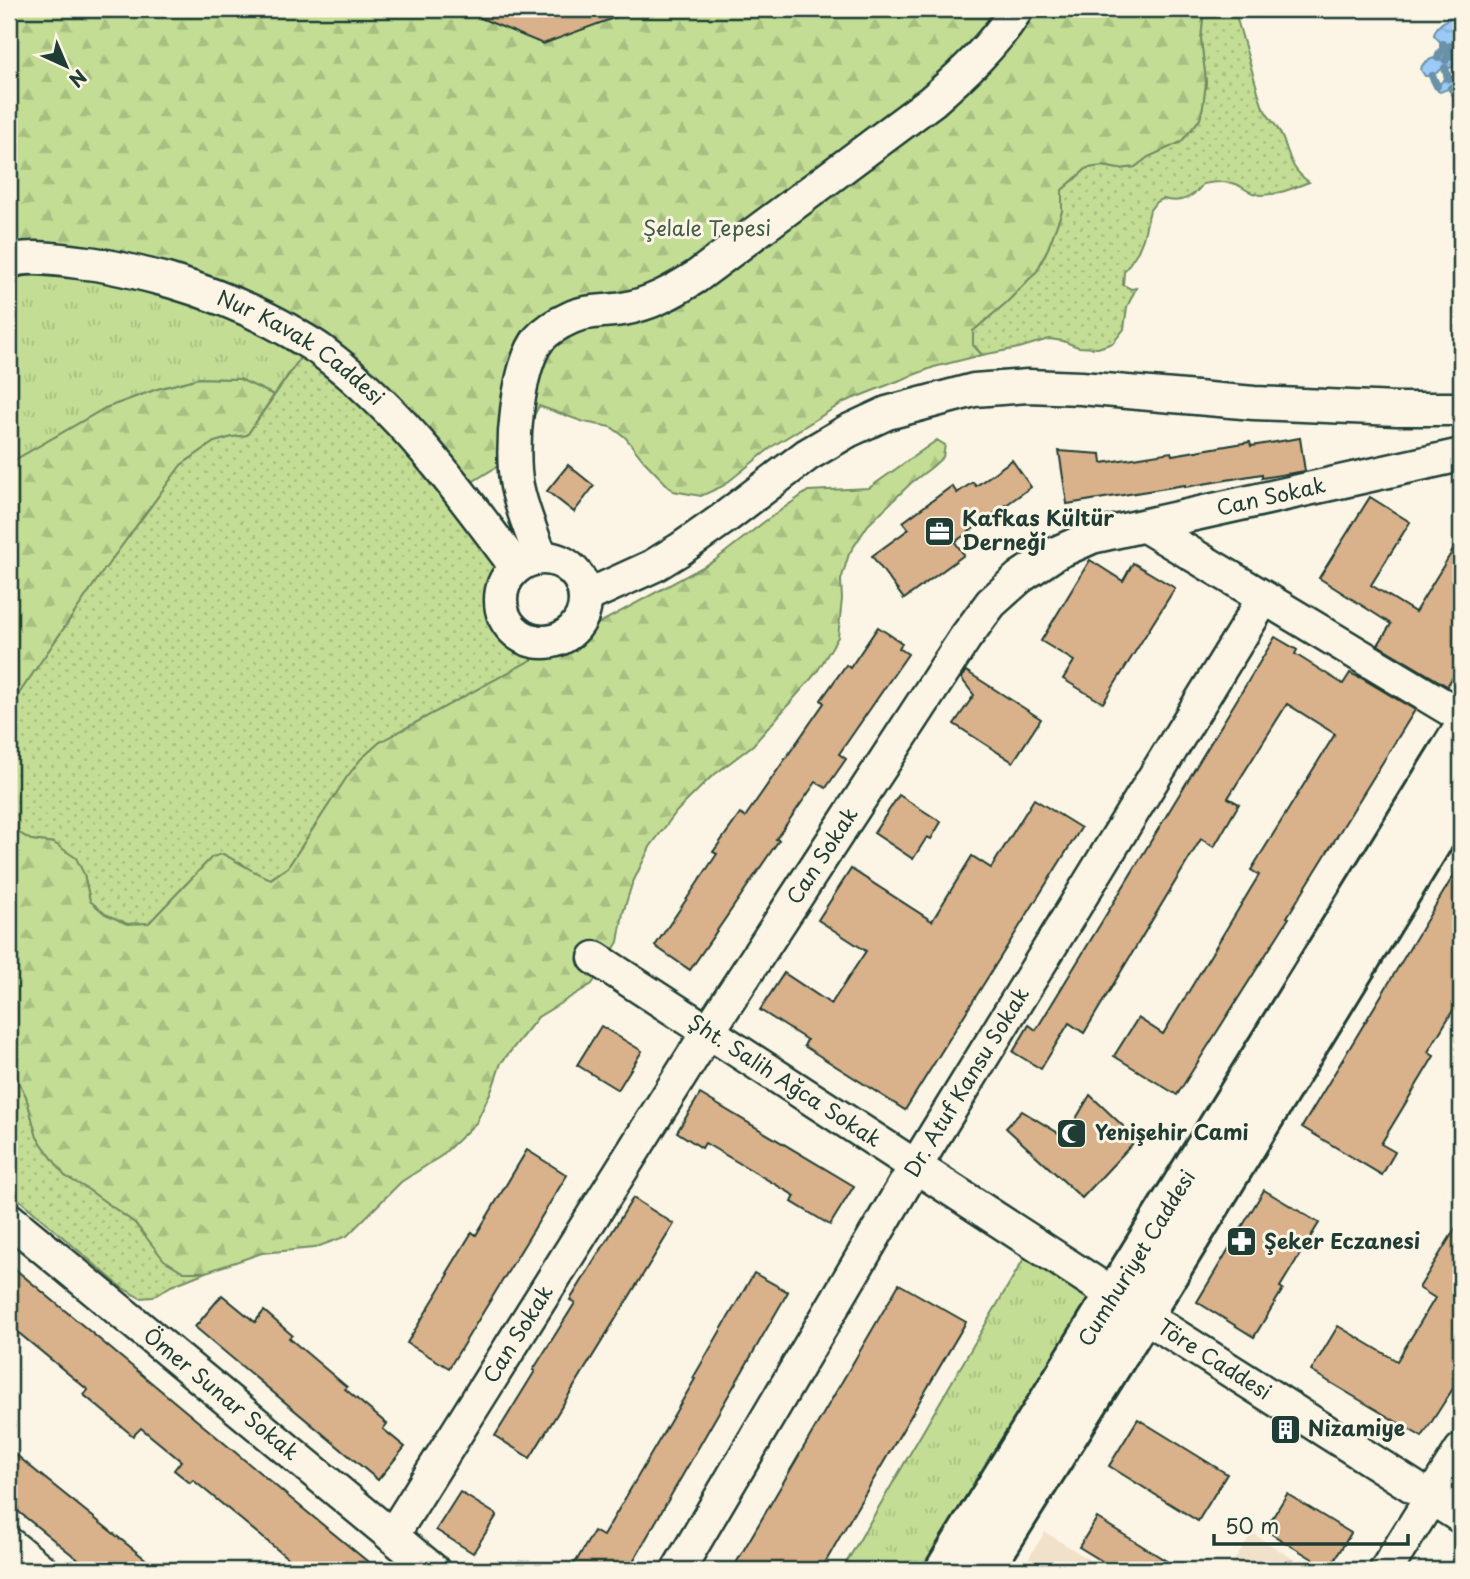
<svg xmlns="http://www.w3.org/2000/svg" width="1470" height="1579" font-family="'Playpen Sans',sans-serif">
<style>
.built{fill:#f2e1ca}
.grass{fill:url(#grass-dots);stroke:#718d64;stroke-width:2}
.forest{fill:url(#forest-firs);stroke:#718d64;stroke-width:2}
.park{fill:url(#park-tufts);stroke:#718d64;stroke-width:2}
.water{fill:url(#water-waves);stroke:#6992a8;stroke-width:2}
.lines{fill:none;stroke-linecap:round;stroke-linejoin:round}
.stream{stroke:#6992a8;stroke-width:8}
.building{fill:#d9b18a;stroke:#1f3d34;stroke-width:2}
.street-casing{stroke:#1f3d34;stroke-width:37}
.highway-casing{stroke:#1f3d34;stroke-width:44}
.street{stroke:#fcf5e5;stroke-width:32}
.highway{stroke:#fcf5e5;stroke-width:38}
.labels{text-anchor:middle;stroke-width:6;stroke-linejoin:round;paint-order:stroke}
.park-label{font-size:21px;fill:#405d47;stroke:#fcf5e5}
.street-label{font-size:21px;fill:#1f3d34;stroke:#fcf5e5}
.poi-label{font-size:21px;font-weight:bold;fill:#1f3d34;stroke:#fcf5e5;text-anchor:start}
</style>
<defs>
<pattern id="grass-dots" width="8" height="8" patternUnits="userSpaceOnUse" patternTransform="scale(1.75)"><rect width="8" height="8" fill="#c3dd94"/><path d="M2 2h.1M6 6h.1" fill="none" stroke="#a7bf80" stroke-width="1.8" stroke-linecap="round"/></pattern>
<pattern id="forest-firs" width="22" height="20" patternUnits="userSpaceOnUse" patternTransform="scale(1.75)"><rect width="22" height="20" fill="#c3dd94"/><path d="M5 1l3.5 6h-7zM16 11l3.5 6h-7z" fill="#a7bf80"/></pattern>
<pattern id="park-tufts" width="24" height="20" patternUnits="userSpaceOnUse" patternTransform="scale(1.75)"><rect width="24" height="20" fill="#c3dd94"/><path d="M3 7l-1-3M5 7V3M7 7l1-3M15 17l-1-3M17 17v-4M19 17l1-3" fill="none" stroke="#a7bf80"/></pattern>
<pattern id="water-waves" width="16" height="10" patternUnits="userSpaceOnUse" patternTransform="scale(1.75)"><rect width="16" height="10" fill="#9bcaf6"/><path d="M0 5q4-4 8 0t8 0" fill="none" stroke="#85aed4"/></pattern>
</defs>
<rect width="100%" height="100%" fill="#fcf5e5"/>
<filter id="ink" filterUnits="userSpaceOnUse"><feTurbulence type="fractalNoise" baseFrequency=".0143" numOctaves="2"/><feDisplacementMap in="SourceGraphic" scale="14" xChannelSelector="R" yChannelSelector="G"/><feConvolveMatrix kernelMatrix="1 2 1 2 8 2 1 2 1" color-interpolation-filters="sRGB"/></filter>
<g filter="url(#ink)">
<!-- built -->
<g class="built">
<polygon points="1045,1532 1106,1570 1021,1570"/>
<polygon points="1252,1533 1311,1570 1228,1570"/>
</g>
<!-- grass -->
<g class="grass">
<path d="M1211,9H1234L1262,105C1266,114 1272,120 1278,129C1291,151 1286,166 1309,182C1294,188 1277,195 1261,195C1249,194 1245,188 1236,184C1226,181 1213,182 1203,184C1193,198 1180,204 1163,199L1156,202L1150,210L1143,239L1138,251L1124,272L1123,285L1131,289L1136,288L1127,307L1124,329L1113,343L1098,348L1078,347L1063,341L1049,339L1019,348L982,355L973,345V331L1007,302L1037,271L1048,248L1062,211V190L1087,168L1103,166L1119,169L1135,167L1148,157L1181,142L1200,119L1203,106L1206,82L1201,39L1203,18Z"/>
<path d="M310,344L355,377L507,577C490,616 516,649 559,639L561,644L380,742L361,759L347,777L288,867L270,879L257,875L240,862L212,857L149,923L127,924L105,914L90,901L84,874L54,843L31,840L9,827V708L101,574L181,465L214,442L232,437L247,435Z"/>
<polygon points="9,1062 26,1096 37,1137 65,1176 86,1188 135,1223 165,1260 184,1272 206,1272 171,1286 153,1297 140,1298 121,1287 9,1191"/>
</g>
<!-- forest -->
<g class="forest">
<polygon points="9,9 1211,9 1203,18 1201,39 1206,82 1203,106 1200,119 1181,142 1148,157 1135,167 1119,169 1103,166 1087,168 1062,190 1062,211 1048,248 1037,271 1007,302 973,331 973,345 982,355 934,367 844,402 773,446 723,486 701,496 673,491 644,461 625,437 611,427 584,422 539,406 530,423 529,447 459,490 322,351 9,251"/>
<polygon points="199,378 240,379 274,395 247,435 232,437 214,442 181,465 101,574 9,708 9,463 105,408 157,389"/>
<path d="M937,440L945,445L943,457L932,467L911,483L868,525L849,554L841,580L842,599L838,637L817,672L753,745L710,778L677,811L650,847L632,884L623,913L618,942L592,984L538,1017L501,1063L492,1089L476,1123L441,1156L401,1182L347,1236L314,1248L262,1253L206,1272H184L164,1260L135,1223L86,1188L65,1176L37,1137L26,1096L9,1062V827L31,840L54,843L76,858L84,874L90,901L105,914L127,924L149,923L212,857L223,854C239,862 253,873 271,879L288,867L347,777L361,759L380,742L714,561L764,522L808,491L869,488Z"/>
</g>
<!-- park -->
<g class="park">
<polygon points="9,263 99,264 310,344 274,395 240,379 199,378 157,389 105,408 9,463"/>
<polygon points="1033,1243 1099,1285 922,1570 842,1570"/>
</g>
<!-- water -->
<g class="water">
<path d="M1461,11V42L1452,47L1441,43L1434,35C1437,21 1452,19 1461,11Z"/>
<path d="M1434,58L1446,60L1454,58L1458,62L1454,67L1442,69L1432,76H1425L1421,70C1421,63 1428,60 1434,58Z"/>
<polygon points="1461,74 1461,88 1453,87 1440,92 1438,91 1437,86 1445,79"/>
</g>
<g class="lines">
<!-- stream -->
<g class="stream">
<polyline points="1438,58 1440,52 1443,50 1443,44"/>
<polyline points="1454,58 1456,46"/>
<polyline points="1446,60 1450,46"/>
<polyline points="1445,68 1448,78"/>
<polyline points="1432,76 1437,86"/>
<polyline points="1457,76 1457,64"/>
<polyline points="1451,88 1458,97"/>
<polyline points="1460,88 1461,91"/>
</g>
</g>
<!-- building -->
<g class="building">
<polygon points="459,9 632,9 633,11 543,44"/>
<polygon points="1300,438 1305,471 1262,478 1262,474 1185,487 1185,485 1067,504 1059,451 1101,454 1102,463 1171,452 1172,455 1250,442 1251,446"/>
<polygon points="1012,460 1031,487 955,542 964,555 904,599 872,556 909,529 903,522 952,486 957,493 973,482 976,486"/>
<polygon points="568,465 594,486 574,512 547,491"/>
<polygon points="1370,497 1410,522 1371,585 1415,612 1461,537 1461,664 1447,686 1378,645 1391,624 1319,578"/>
<polygon points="1090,560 1123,581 1133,563 1175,588 1103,703 1063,679 1074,661 1041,641"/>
<polygon points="878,627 902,643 899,648 908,654 839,754 846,759 826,788 816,782 776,839 779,840 690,970 655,946 717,854 713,852 740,814 745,817 824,703 821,700 846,665 850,668"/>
<polygon points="1275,637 1297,650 1295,654 1343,684 1350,673 1358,677 1358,676 1415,710 1287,917 1289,918 1177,1095 1114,1056 1138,1018 1163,1034 1259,875 1251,870 1335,734 1287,704 1228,798 1239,804 1214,847 1201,839 1084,1033 1069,1023 1041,1069 1013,1052 1029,1025 1036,1030"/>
<polygon points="966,671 1041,719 1013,762 954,724 974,695 961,678"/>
<polygon points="899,795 941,822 931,839 927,837 913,859 874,833"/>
<polygon points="1034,799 1081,828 905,1110 804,1046 807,1040 760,1010 784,973 831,1004 866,951 818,920 851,869 932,921 972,856 991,868"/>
<polygon points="1461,863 1461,997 1428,1052 1434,1056 1381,1144 1395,1152 1382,1175 1302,1127"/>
<polygon points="601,1026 642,1051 618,1090 577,1065"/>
<polygon points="700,1094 854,1186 830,1225 792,1202 795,1196 705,1143 702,1148 677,1132"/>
<polygon points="1090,1095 1137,1139 1082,1198 1006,1128 1022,1111 1065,1137"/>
<polygon points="527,1150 567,1175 449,1368 407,1343 449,1274 447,1273 472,1232 476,1235"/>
<polygon points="1264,1190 1319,1223 1280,1287 1283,1289 1254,1337 1197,1302"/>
<polygon points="633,1198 674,1224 530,1458 495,1436 535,1371 533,1370 575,1303 570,1300"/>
<polygon points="1461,1219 1461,1376 1422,1437 1311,1371 1338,1326 1397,1361 1435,1298 1419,1288"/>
<polygon points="9,1264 295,1502 378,1570 302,1570 193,1480 190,1483 174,1470 181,1461 141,1428 133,1436 84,1395 88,1390 9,1325"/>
<polygon points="754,1273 788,1292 628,1570 571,1570 594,1531 603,1536 695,1379 693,1378"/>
<polygon points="899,1284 966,1322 838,1540 821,1570 732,1570"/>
<polygon points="222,1295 255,1322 264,1311 292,1335 289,1338 347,1387 345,1389 387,1424 383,1429 405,1447 378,1480 195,1327"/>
<polygon points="1138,1419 1227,1474 1198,1521 1109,1466"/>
<polygon points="9,1449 37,1472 159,1570 91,1570 9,1504"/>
<polygon points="460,1492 497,1515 473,1553 436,1530"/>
<polygon points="1287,1494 1351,1533 1329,1569 1265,1530"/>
<polygon points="1097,1518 1181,1570 1117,1570 1079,1547"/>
</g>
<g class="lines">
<defs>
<g id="street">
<path id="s1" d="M9,263C22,253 70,261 87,263C115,266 143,274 170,281C214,294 254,310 293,333C303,340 315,345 324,353C401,411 459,490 516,567"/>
<polyline points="1145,526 1461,716"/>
<path d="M541,557C532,534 522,511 517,486C510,452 517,366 539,339C547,330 559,323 570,318C586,310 605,312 623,309C651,304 672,292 696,277L932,101C964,73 994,45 1017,9"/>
<circle cx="543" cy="600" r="42"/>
<polyline points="585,597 653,566 679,550 723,519 807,455 848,431 887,413 974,390 1028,386 1081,388 1254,403 1397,409 1461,409"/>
<path id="s2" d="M595,958L1115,1296"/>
<path id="s3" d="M9,1219L433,1570"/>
<path id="s4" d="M1143,1315L1461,1517"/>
<path id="s5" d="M392,1536L708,1032L965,638L991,603L1020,577L1056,553L1092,537L1461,455"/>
<polyline points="9,1544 41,1570"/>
<path id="s6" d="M678,1570L915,1167L1264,598"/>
<polyline points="1386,1570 1461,1450"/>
</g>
<g id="highway">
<path id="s7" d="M945,1570L1461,733"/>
<polyline points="983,1570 1143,1315 1461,794"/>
</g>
</defs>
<!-- street casing -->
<use href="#street" class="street-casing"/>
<!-- highway casing -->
<use href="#highway" class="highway-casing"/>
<!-- street -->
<use href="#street" class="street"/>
<!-- highway -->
<use href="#highway" class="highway"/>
</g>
</g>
<!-- icons -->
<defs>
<symbol id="office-square" viewBox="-11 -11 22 22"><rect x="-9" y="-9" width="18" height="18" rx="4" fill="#1f3d34" stroke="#fcf5e5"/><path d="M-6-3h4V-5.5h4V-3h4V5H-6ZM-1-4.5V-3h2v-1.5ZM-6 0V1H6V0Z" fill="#fff"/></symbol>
<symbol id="mosque-square" viewBox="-11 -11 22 22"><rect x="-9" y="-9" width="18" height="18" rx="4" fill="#1f3d34" stroke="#fcf5e5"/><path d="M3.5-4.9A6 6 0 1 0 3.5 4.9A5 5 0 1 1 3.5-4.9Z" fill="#fff"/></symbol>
<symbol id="pharmacy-square" viewBox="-11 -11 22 22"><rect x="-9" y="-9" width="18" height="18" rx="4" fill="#1f3d34" stroke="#fcf5e5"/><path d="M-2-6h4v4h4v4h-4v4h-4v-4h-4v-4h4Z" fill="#fff"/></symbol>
<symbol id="building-square" viewBox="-11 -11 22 22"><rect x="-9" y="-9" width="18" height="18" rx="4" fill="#1f3d34" stroke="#fcf5e5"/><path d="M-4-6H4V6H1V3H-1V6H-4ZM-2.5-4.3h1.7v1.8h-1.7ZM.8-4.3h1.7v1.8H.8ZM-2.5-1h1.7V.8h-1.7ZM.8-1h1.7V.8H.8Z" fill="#fff"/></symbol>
</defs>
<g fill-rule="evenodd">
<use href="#office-square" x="922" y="514" width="35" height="35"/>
<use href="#mosque-square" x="1054" y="1116" width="35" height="35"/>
<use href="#pharmacy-square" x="1224" y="1224" width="35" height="35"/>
<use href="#building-square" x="1268" y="1412" width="35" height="35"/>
</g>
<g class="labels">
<!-- park labels -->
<g class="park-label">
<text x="707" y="236">Şelale Tepesi</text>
</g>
<!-- street labels -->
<g class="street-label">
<text dy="7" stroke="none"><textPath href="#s1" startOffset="312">Nur Kavak Caddesi</textPath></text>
<text dy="7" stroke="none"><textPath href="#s5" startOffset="1414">Can Sokak</textPath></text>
<text dy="7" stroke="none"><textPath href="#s5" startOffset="805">Can Sokak</textPath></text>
<text dy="7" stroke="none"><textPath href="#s2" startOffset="226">Şht. Salih Ağca Sokak</textPath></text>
<text dy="7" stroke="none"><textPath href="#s6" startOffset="567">Dr. Atuf Kansu Sokak</textPath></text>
<text dy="7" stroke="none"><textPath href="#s7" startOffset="366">Cumhuriyet Caddesi</textPath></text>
<text dy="7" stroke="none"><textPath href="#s5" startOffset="238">Can Sokak</textPath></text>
<text dy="7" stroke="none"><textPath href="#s4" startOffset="84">Töre Caddesi</textPath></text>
<text dy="7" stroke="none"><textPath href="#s3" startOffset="275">Ömer Sunar Sokak</textPath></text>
</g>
<!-- poi labels -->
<g class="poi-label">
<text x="962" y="526">Kafkas Kültür<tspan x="962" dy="24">Derneği</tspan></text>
<text x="1095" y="1140">Yenişehir Cami</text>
<text x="1264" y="1249">Şeker Eczanesi</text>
<text x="1308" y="1436">Nizamiye</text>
</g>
</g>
<!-- margin -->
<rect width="1470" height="1579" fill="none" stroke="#fcf5e5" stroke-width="35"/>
<rect x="18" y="18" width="1435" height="1544" fill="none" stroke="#1f3d34" stroke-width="2.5" filter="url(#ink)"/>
<!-- north arrow -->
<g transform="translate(66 66) rotate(136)" stroke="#fcf5e5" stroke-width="5" paint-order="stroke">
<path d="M0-5L12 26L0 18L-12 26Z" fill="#1f3d34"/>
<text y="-10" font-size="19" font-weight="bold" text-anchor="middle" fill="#1f3d34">N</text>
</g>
<!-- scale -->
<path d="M1214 1534v10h194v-10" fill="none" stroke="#1f3d34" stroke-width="3.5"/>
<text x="1225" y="1534" font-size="21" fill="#1f3d34" stroke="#fcf5e5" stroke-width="5" paint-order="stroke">50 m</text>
</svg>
